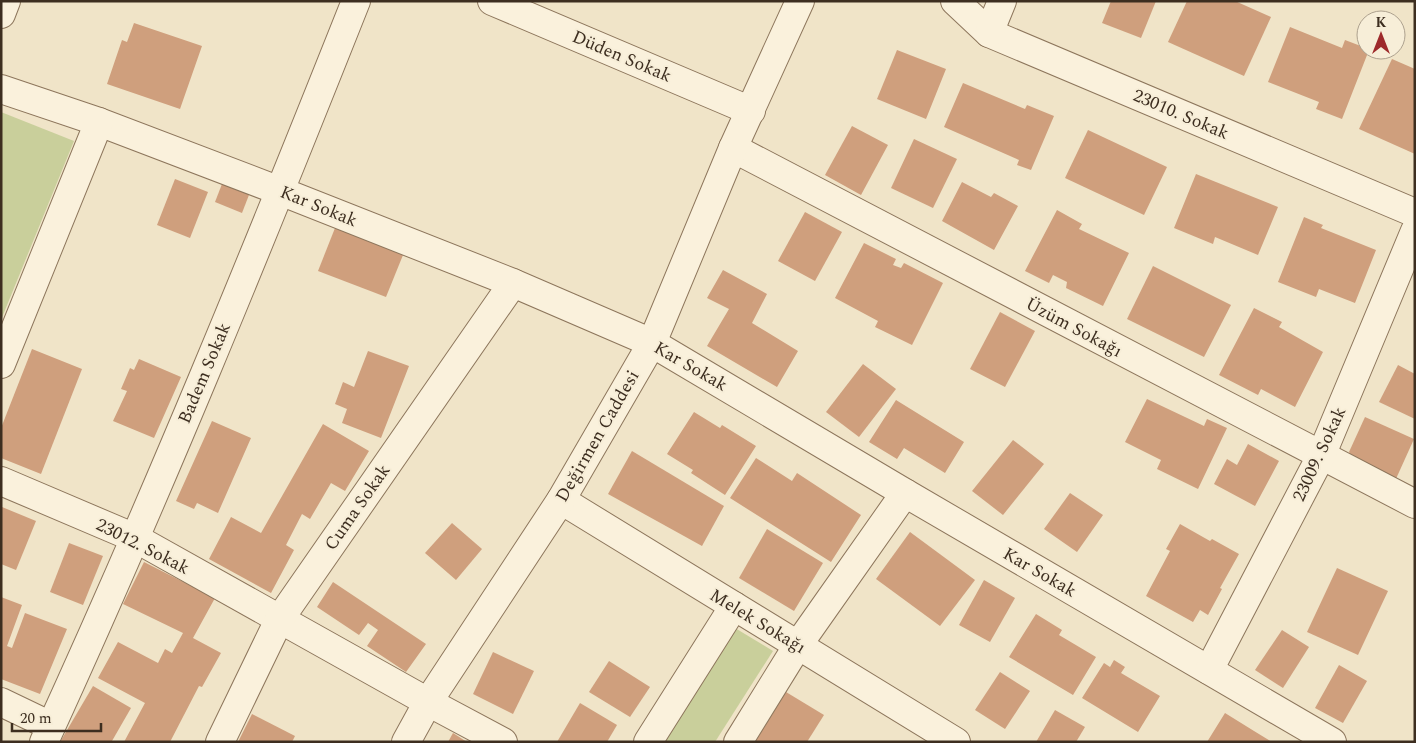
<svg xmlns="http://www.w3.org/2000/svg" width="1416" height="743" font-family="Spectral,serif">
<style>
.green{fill:#c9cf9b}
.building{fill:#cf9f7d}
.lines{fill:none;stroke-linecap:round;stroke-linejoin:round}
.street-casing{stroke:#8d765c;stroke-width:30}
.street{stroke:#faf1dc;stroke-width:28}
.labels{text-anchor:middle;stroke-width:4;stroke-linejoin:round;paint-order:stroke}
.street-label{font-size:18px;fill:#3d2e20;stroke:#f7eed8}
</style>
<rect width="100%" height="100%" fill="#f0e4c8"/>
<!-- green -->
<g class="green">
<polygon points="1,112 74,141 1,320"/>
<polygon points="735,628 773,651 715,742 662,742"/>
</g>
<!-- building -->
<g class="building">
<polygon points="1111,1 1156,1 1141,38 1102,23"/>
<polygon points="1187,1 1235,1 1271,17 1244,76 1168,42"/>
<polygon points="134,23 202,46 180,109 107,84 122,40 127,42"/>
<polygon points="1290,27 1342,48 1345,40 1366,48 1366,50 1369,50 1342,119 1316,109 1319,102 1268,82"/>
<polygon points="897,50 946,69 926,119 877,99"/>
<polygon points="1392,59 1415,69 1415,154 1359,129"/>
<polygon points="963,83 1025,109 1027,105 1054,116 1031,170 1017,165 1019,160 944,127"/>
<polygon points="852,126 888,145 861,195 825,175"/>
<polygon points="1088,130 1167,167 1144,215 1065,178"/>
<polygon points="914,139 957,159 933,208 891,188"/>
<polygon points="227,171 254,182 242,213 215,202"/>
<polygon points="1196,174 1278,207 1258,255 1215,237 1213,244 1174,228"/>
<polygon points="175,179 208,192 190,238 157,225"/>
<polygon points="962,182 991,197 994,193 1018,206 994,250 942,221"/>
<polygon points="1057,210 1082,224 1079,229 1129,253 1103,306 1066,288 1067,282 1053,275 1049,283 1025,271"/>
<polygon points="805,212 842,232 815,281 778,261"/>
<polygon points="1304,217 1323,225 1321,228 1376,250 1355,303 1319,289 1316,297 1278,282"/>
<polygon points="335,228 403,255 386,297 318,271"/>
<polygon points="864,243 896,259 893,265 901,268 904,263 943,283 912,345 875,327 878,321 835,298"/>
<polygon points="1153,266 1231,305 1204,357 1127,319"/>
<polygon points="723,270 767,294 752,323 798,351 777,387 707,346 729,309 707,298"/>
<polygon points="1254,308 1282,322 1279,327 1323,352 1295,407 1261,389 1258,395 1219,375"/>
<polygon points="1000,312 1035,331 1005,387 970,369"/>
<polygon points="32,349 82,369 41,474 1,458 1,428"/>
<polygon points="368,351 409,366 381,438 342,423 347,409 335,404 343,382 354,387"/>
<polygon points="139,359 181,377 154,438 113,421 127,391 121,389 130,368 134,370"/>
<polygon points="863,364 896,389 859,437 826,412"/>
<polygon points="1398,365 1415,374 1415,419 1379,402"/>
<polygon points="1147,399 1204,426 1207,419 1227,428 1198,489 1157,469 1161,460 1125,442"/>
<polygon points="896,400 964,442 945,473 904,448 897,459 869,442"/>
<polygon points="694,412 720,428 722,425 756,446 725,495 691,473 693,470 667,454"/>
<polygon points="1365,417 1414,439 1395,481 1356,463 1349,452"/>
<polygon points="212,421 251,438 218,513 197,503 194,509 176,501"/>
<polygon points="323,424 369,451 345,491 331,483 310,519 302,514 286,545 294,550 271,593 209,559 231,517 261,533"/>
<polygon points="1013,440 1044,464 1003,515 972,491"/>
<polygon points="1248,444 1279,461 1255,506 1214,484 1227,459 1237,465"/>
<polygon points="632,451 724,506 702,546 608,494"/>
<polygon points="756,458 792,481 797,473 861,515 831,562 730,498"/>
<polygon points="1070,493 1103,515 1077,552 1044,529"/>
<polygon points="2,507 36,521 16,570 1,564 1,510"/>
<polygon points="452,523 482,549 456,580 425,553"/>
<polygon points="1180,524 1210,541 1212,539 1239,554 1220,588 1222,589 1208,615 1200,610 1193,622 1146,596 1170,551 1166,549"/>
<polygon points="767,529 823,563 794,611 739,578"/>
<polygon points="910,532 975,580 940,626 876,579"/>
<polygon points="69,543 103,556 83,605 50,592"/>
<polygon points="144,562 215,598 193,638 221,653 202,687 199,686 170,742 124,742 145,703 98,678 118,642 158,663 165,649 172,653 183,633 123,604"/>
<polygon points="1337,568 1388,591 1358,655 1307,632"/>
<polygon points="984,580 1015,598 990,642 959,625"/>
<polygon points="333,582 426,644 406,672 367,646 378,630 368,623 359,635 317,607"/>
<polygon points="1,597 22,605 7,646 12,648 25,613 67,629 40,694 1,679"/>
<polygon points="1036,614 1062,630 1059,635 1096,657 1073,695 1009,657"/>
<polygon points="1282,630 1309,647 1283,688 1255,670"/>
<polygon points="493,652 534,671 513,714 473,694"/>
<polygon points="1114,660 1125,667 1121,673 1160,696 1138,732 1082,698 1104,663 1110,667"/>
<polygon points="609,661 650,687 630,717 589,692"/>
<polygon points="1339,665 1367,681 1343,723 1315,708"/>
<polygon points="1000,672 1030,691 1005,729 975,710"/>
<polygon points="93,686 131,708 112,741 60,742"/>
<polygon points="786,692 824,715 807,742 755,742"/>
<polygon points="580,703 617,725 607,742 557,742"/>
<polygon points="1055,710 1085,727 1076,742 1036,742"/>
<polygon points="1225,713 1254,731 1272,742 1207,742"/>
<polygon points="252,714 295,736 292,742 238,742"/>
<polygon points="453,733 467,742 448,742"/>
</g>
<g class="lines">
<defs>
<g id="street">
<polyline points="492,1 751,111"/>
<polyline points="955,1 989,33 1415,213"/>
<polyline points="1,14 6,1"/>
<polyline points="989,33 1002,1"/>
<polyline points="1,89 99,122 280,191 513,283 652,343 905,493 1332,742"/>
<polyline points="733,148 1415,504"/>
<polyline points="1,364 99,122"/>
<polyline points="1,481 135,538 428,702 503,742"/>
<polyline points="561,500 956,742"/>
<polyline points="1209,670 1321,456 1415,231"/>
<polyline points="1,702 51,726"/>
<path d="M44,742C156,498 257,250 356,1"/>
<polyline points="220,742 279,620 513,283"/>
<polyline points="406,742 428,702 561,500 652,343 733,148 800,1"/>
<polyline points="648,742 734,606"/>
<polyline points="738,742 798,645 905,493"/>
</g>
</defs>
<!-- street casing -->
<use href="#street" class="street-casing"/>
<!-- street -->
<use href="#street" class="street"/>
</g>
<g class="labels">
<!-- street labels -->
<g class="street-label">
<text transform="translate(622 56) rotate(23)" y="6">Düden Sokak</text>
<text transform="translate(1181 114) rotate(23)" y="6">23010. Sokak</text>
<text transform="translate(319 206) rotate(22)" y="6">Kar Sokak</text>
<text transform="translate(1074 327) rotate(28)" y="6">Üzüm Sokağı</text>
<text transform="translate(691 366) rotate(30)" y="6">Kar Sokak</text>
<text transform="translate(204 373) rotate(-67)" y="6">Badem Sokak</text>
<text transform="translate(597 436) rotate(-60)" y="6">Değirmen Caddesi</text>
<text transform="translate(1319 454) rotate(-65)" y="6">23009. Sokak</text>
<text transform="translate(357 507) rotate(-55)" y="6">Cuma Sokak</text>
<text transform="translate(143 546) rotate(27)" y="6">23012. Sokak</text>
<text transform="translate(1040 572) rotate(30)" y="6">Kar Sokak</text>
<text transform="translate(758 621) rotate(31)" y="6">Melek Sokağı</text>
</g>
</g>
<!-- border -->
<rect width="1416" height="743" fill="none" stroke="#3d2e20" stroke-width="5"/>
<!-- north arrow -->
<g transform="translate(1381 35)"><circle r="24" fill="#f7eed8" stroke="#ada18e"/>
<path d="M0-4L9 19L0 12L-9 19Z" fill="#9e2a2b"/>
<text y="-8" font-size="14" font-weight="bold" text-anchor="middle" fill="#3d2e20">K</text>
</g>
<!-- scale -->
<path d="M12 723v8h89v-8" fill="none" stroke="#3d2e20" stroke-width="2.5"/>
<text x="20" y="723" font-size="15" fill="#3d2e20" stroke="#f7eed8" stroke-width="4" paint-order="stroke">20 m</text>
</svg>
